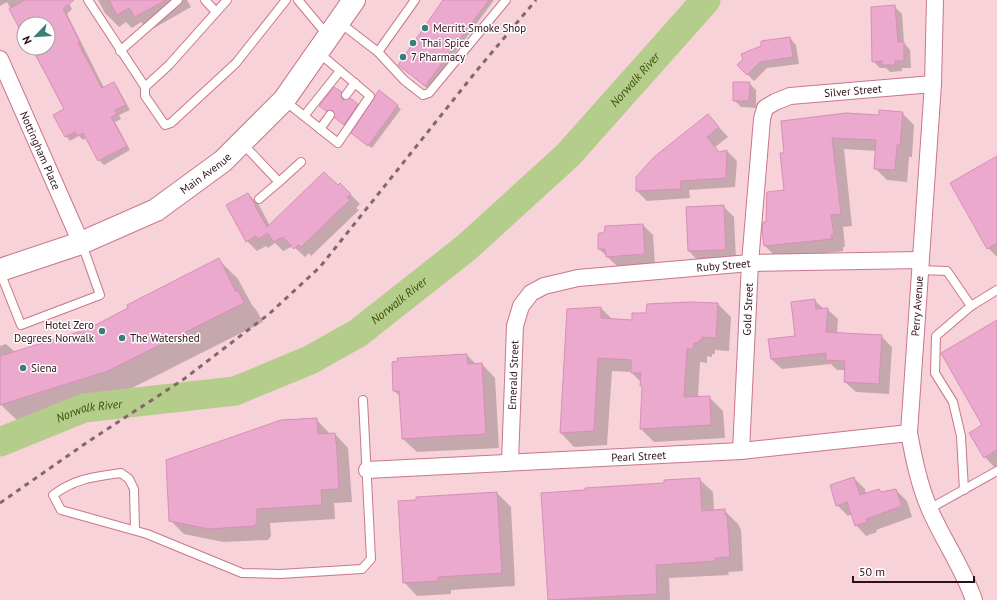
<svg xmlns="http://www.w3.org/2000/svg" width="997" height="600" font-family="'PT Sans',sans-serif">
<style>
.shadow{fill:#0003}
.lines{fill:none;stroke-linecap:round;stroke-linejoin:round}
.river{stroke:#b4cd8b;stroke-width:29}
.building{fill:#eca9ce;stroke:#da8db8}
.service-casing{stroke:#ca768a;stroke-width:10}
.minor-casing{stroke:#ca768a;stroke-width:18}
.primary-casing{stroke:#ca768a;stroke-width:24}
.service{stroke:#fff;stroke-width:8}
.minor{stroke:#fff;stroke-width:16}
.primary{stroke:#fff;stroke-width:22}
.rail{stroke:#87656d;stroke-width:3;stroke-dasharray:5 5;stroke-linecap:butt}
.poi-dot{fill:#397f77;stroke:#fefefe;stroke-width:1.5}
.labels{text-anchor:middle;stroke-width:3;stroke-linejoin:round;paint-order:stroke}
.poi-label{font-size:11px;fill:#2f0f18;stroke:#fefefe;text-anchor:start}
.street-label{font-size:11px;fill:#2f0f18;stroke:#fefefe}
.water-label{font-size:12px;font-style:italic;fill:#3b5005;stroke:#fefefe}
</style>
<rect width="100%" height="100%" fill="#f7d2d9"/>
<!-- shadow -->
<g class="shadow">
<polygon points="0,0 67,0 72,9 67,14 104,88 114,83 118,88 130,110 119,115 121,119 115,122 130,150 104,165 99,160 87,137 83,140 79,136 70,141 66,136 66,109 31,48 48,48 48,24 24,24 24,35 7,2 0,6"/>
<polygon points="98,0 187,0 191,7 149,31 141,22 132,28 126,22 119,27 105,13"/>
<polygon points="445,0 494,0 428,89 399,65"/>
<polygon points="894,6 902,14 904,43 910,50 911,68 902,68 902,71 890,72 886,68 880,68 873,61"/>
<polygon points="790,38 796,45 799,64 767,68 754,81 738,65"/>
<polygon points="749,83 756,90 756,108 741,107 734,100"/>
<polygon points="379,92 401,109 372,148 356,136"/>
<polygon points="341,93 344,96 344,100 357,105 361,108 348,127 339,121 335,112 330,114 320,106"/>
<polygon points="902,113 914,125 912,157 909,157 907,182 887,180 875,168 877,151 844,149 852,226 843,227 845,247 843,247 843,251 777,258 765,246 763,232 785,191 785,153 880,116"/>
<polygon points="708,115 728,137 715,147 720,153 727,151 737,161 735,187 689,190 690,198 647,201 637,191 637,177"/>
<polygon points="997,157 997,257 988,248"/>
<polygon points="340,184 360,204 356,208 359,210 311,256 309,253 305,257 293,246 283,251 275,243 268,248 266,246 257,251 247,241 248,194 258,203 270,226"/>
<polygon points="723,206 734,217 736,260 699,262 689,251 687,208"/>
<polygon points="643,225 653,235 655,264 617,266 599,249"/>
<polygon points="219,260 238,279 252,305 257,311 263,322 128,390 20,423 0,404 0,346 6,344 15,352 89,330"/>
<polygon points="814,300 824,309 827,309 838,319 837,334 881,336 892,347 889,394 856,392 845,382 846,370 837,370 831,364 782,369 771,359 796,337"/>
<polygon points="718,304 731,317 729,351 715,350 715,354 712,354 712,357 707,356 707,363 700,362 698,397 709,397 723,411 725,438 654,442 641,429 643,388 641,385 641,382 631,372 612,371 607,445 574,447 561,433 601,308 613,320 633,321 647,314"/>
<polygon points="997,321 997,470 985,457 983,425"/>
<polygon points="467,355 476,364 482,364 495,378 499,448 417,452 403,439 401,397 394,391"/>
<polygon points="316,419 330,434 335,434 348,448 352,502 334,503 335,519 270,523 271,536 268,540 223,542 184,534 170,520"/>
<polygon points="854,478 865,489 866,494 879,490 882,493 896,490 907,501 912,517 876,530 877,532 866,536 856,525 852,514 848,516 837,505"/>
<polygon points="699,479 713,492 714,511 724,510 738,524 741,530 743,571 728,572 729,575 669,578 670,600 549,600 666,484"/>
<polygon points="497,493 511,507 515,586 451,590 451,594 417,596 404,582"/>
</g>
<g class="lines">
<!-- river -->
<path class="river" id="s1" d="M0,442L84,408L235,391L310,360L358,333L467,247L568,155L706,0"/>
</g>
<!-- building -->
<g class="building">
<polygon points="25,0 74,0 63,9 80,42 78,43 102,88 114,82 126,105 115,110 117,114 111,117 127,146 98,161 83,133 77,136 75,132 65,137 53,115 64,109 32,48 48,48 48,24 24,24 24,37 9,9"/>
<polygon points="109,0 166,0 135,17 129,8 117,15"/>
<polygon points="443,0 489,0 425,86 398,65"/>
<polygon points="895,5 898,42 904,42 904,61 895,61 895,65 882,65 882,61 872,62 871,7"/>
<polygon points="790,37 793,57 760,62 747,75 737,65 743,59 741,54 761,46 761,41"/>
<polygon points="733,82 750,82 749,101 733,101"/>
<polygon points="334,87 342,92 341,97 343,100 350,98 358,104 344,125 335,118 333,111 330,110 326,111 319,106"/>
<polygon points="379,90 398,105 368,146 351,133"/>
<polygon points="879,110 903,112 900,145 897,145 895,170 874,169 876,140 832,138 841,214 831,215 834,235 831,235 832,239 764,246 762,232 763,222 766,222 767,192 784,190 780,153 784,153 781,121 846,113 879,115"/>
<polygon points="708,114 719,127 707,137 719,152 727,150 726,178 680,181 681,189 636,191 636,177 654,157"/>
<polygon points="997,156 997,243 987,249 950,183"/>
<polygon points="324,172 338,185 340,183 351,194 347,197 350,200 301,247 298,245 294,249 283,237 273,242 268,233 258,239 256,236 246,242 226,205 248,193 267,227"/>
<polygon points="724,205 726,250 688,251 686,207"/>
<polygon points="643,224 645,254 606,257 605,249 598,249 598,235 599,233 604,233 605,226"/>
<polygon points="219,258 236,292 238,290 244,303 108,371 0,405 0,356 88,329 128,308 127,305"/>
<polygon points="815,299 816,309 828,308 826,332 882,335 879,384 844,382 845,361 826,360 826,353 771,359 768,339 795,336 791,302"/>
<polygon points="689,302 718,303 716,338 702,337 701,341 699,341 698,343 694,343 693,349 687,349 684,397 710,396 711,425 640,429 642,386 640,386 641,373 631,373 631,360 598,358 594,431 560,433 567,309 601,307 601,318 632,320 632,313 646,313 647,304"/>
<polygon points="997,320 997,450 984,458 969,433 982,425 941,353"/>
<polygon points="467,354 468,364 482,363 486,434 402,439 399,391 393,391 392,362 398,361 397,358"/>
<polygon points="317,418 318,434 335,433 337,452 339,489 321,490 322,505 257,509 257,522 254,526 209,529 169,521 166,460 281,420"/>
<polygon points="854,477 860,495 879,489 881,492 896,489 902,506 866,519 867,522 855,526 847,502 836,506 830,485"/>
<polygon points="700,478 702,511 725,509 725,515 727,515 730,557 715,558 715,561 656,565 657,594 548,600 541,493 585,490 585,488 664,483 664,480"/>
<polygon points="497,492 502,573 438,577 438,581 403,583 398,501 416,500 416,497"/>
</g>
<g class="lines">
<defs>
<g id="service">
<polyline points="88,0 145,87"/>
<polyline points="205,0 216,12"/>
<polyline points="227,0 169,65 145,87 145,96 165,125 171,123 236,63 286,0"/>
<polyline points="298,0 328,36"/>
<polyline points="339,22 378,52 404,80 423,95 429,93 506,0"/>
<polyline points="120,51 178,0"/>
<polyline points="378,52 415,0"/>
<polyline points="346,95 355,83"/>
<polyline points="285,101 338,143 370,96 319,53"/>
<polyline points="304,116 340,71"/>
<polyline points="320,129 330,115"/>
<polyline points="242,143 279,182 259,199"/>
<polyline points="279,182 301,162"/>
<polyline points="919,270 947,271 971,306 997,290"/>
<polyline points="0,272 21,325 100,295 82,244"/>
<polyline points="964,490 961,436 953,402 935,373 936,336 971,306"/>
<polyline points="929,509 997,471"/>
<path d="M135,530L134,489L129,479L121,473C94,477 76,478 53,495L61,510L147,534L242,573L280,574L362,569L371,559L363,400"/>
</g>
<g id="minor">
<path d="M935,0L933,84L909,433C914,459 919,485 930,510C943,540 963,568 974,600"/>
<path id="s2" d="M0,59L81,243"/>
<path id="s3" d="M741,451L750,263L762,119L765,108L775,102L790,96L933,84"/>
<path id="s4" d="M510,462L515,326L521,306L531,293L544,286L578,278L750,263L920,260"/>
<path id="s5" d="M367,470L741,451L909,433"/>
</g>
<g id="primary">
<path id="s6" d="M0,270L81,243L156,210L223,161L284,100L354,0"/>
</g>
</defs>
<!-- service casing -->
<use href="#service" class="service-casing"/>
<!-- minor casing -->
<use href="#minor" class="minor-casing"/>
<!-- primary casing -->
<use href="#primary" class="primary-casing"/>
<!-- service -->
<use href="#service" class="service"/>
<!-- minor -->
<use href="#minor" class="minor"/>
<!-- primary -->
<use href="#primary" class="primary"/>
<!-- rail -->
<polyline class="rail" points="0,503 89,441 184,379 269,314 320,267 478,69 536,0"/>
</g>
<!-- markers -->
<g class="poi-dot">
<circle cx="425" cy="28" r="4"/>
<circle cx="413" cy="43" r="4"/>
<circle cx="403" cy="57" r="4"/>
<circle cx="102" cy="331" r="4"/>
<circle cx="122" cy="338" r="4"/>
<circle cx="23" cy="368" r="4"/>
</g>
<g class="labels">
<!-- poi labels -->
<g class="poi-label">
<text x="433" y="32">Merritt Smoke Shop</text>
<text x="421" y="47">Thai Spice</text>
<text x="411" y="61">7 Pharmacy</text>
<text x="94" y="329" text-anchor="end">Hotel Zero<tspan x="94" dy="13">Degrees Norwalk</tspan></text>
<text x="130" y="342">The Watershed</text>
<text x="31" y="372">Siena</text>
</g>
<!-- street labels -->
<g class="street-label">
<text dy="4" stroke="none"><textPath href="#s3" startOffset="435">Silver Street</textPath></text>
<text dy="4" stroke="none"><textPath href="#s2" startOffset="100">Nottingham Place</textPath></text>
<text dy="4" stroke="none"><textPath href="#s6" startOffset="229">Main Avenue</textPath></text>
<text dy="4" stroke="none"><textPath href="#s4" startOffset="369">Ruby Street</textPath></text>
<text transform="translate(917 306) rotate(-86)" y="4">Perry Avenue</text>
<text dy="4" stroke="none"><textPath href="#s3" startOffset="142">Gold Street</textPath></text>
<text dy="4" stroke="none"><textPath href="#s4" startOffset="87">Emerald Street</textPath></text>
<text dy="4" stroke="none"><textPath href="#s5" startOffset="272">Pearl Street</textPath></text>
</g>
<!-- water labels -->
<g class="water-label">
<text dy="4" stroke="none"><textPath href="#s1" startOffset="755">Norwalk River</textPath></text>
<text dy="4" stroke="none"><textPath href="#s1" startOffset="431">Norwalk River</textPath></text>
<text dy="4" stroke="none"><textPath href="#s1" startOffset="95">Norwalk River</textPath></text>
</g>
</g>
<!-- north arrow -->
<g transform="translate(36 36) rotate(245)"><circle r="19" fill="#fefefe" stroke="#ab9ea2"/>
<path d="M0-3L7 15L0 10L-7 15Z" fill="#397f77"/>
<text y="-6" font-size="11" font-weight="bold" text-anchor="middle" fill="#2f0f18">N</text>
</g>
<!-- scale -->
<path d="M853 576v6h121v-6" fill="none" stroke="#2f0f18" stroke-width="2"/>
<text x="859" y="576" font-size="12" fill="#2f0f18" stroke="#fefefe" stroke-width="3" paint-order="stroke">50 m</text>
</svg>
